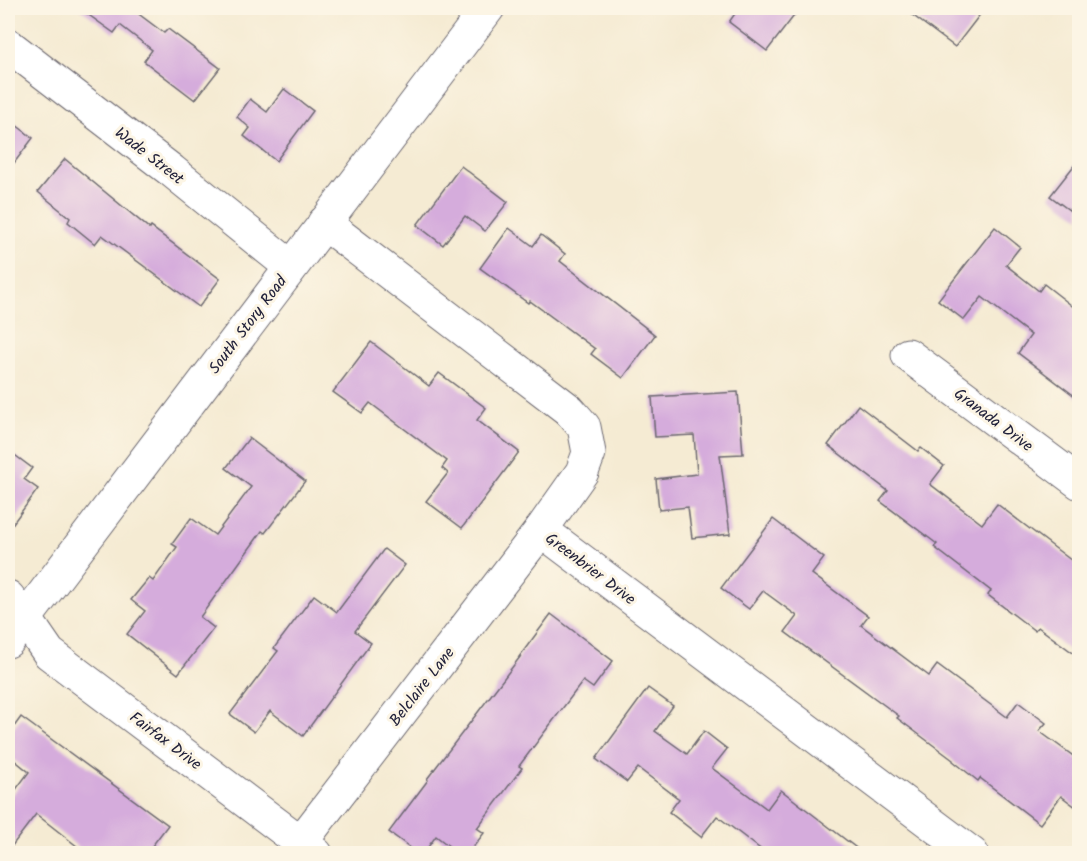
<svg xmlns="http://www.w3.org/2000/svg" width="1087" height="861" font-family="Kalam,sans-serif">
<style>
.building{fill:#d5acdc}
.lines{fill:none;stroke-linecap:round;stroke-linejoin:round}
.minor-casing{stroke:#6c6870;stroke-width:35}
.major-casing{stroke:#6c6870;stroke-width:35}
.minor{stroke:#fff;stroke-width:33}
.major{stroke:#fff;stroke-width:33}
.labels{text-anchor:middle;stroke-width:6;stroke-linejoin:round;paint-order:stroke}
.street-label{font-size:16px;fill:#22223b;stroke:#fcf5e5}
</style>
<rect width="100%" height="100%" fill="#fcf5e5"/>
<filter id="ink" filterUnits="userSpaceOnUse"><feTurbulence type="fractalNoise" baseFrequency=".0167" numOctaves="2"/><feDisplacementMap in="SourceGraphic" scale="12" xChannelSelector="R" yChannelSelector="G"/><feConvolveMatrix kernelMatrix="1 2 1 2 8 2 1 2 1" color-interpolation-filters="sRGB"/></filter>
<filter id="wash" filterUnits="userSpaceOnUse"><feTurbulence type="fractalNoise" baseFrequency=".008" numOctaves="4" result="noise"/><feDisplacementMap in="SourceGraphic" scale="24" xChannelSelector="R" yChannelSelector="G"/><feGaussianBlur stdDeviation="1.35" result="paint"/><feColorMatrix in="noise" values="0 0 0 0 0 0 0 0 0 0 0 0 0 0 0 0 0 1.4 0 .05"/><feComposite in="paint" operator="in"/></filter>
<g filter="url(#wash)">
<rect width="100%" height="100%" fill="#f5ebd3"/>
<g id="blocks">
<!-- building -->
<g class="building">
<polygon points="79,8 133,8 132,9 164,33 168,29 220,68 195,100 144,61 152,50 120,25 114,33"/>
<polygon points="739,8 800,8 767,51 729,22"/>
<polygon points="903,8 985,8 955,47"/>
<polygon points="284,89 313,111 276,161 244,136 250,128 237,117 250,99 267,112"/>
<polygon points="8,119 33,138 8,171"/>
<polygon points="1080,158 1080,218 1050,196"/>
<polygon points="65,159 150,229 151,227 220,279 199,307 102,235 95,244 68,222 70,218 38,192"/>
<polygon points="461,166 508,202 485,231 465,216 443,245 417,225"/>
<polygon points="995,227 1020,247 1006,265 1039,291 1044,284 1080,312 1080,400 1018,353 1031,335 982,297 964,320 938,300"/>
<polygon points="509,228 533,246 541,235 565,254 560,261 655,335 623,378 591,354 595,349 530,301 528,303 480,268"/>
<polygon points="371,342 429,386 439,373 486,408 477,420 519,452 462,528 426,501 448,473 442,468 447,461 370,403 362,413 333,392"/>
<polygon points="738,392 743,454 720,455 730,534 692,538 688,507 659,510 656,479 697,474 694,435 655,437 652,397"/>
<polygon points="858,405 918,451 921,448 944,466 930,484 982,524 997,504 1080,567 1080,658 1038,627 1035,631 988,595 991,591 934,547 937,544 880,501 888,491 828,445"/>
<polygon points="249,438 305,481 265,533 262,531 200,617 214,628 178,674 127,634 145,611 131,600 149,578 153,581 177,547 172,544 191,518 215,535 251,487 226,468"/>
<polygon points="8,450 32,468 24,479 38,489 8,530"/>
<polygon points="773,519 824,558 812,574 868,616 861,625 929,676 937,665 1007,717 1018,702 1046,723 1039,731 1080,761 1080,810 1061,796 1040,824 980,778 978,781 953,761 953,760 897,718 899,716 785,632 797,616 763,591 749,609 721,588"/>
<polygon points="384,549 405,565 355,631 371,643 303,736 270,711 254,732 230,714 278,651 274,648 314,595 337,612"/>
<polygon points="551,614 613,661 593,688 583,681 519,766 522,768 477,828 484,833 468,854 459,854 436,836 423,854 419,854 389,832 428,780 427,779 520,657 519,657"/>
<polygon points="648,688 673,706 655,731 687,754 704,731 727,749 712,768 767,809 781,790 864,854 767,854 717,816 701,837 669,812 679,799 638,768 627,782 596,759"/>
<polygon points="21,717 168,825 146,854 87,854 36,814 8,851 8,800 29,772 8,755 8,735"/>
</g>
</g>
</g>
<g filter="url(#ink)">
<use href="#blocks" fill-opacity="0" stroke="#6c6870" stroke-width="1.5"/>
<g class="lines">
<defs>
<g id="minor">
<polyline points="8,45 172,171 291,267"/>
<polyline points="908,355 1080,483"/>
<polyline points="541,530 972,854"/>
<polyline points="8,597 25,618 49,653 316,854"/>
<polyline points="301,842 541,530 582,472 589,453 584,427 569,410 324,223"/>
</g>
<polyline id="major" points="8,641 488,8"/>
</defs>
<!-- minor casing -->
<use href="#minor" class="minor-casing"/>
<!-- major casing -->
<use href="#major" class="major-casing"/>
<!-- minor -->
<use href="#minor" class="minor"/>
<!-- major -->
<use href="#major" class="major"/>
</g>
</g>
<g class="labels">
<!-- street labels -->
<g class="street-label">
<text transform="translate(150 155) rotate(38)" y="6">Wade Street</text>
<text transform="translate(247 324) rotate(-53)" y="6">South Story Road</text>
<text transform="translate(994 419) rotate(37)" y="6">Granada Drive</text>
<text transform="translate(591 568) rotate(37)" y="6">Greenbrier Drive</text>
<text transform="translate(421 686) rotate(-52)" y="6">Belclaire Lane</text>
<text transform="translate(166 740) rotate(37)" y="6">Fairfax Drive</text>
</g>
</g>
<!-- margin -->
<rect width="1087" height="861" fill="none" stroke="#fcf5e5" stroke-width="30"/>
</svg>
